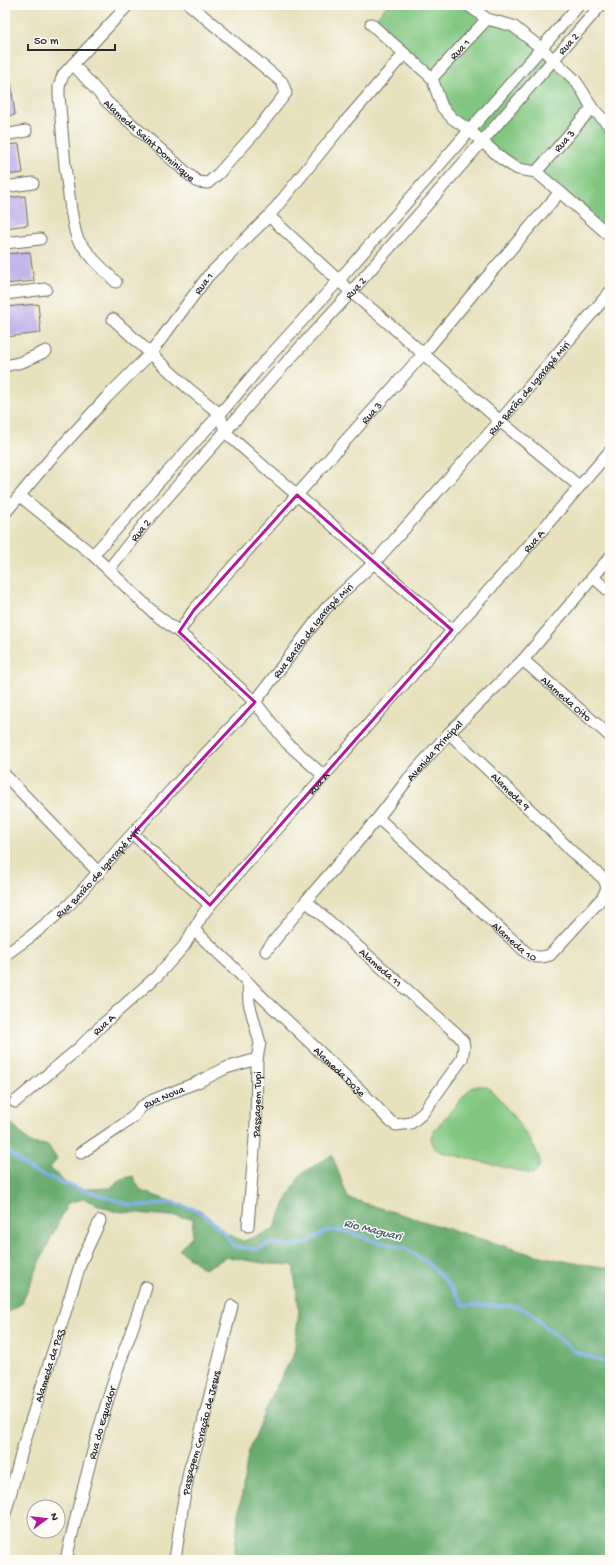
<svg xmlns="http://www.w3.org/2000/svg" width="615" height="1565" font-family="'Gochi Hand',sans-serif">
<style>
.green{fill:#81c680;stroke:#567856}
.forest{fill:#68ab6e;stroke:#4a6b4c}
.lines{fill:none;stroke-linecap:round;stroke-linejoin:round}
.stream{stroke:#7bace6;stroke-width:3.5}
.building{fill:#b0a0e5}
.minor-casing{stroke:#6d6b5e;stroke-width:13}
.minor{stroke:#fff;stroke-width:11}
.marked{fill:none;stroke:#b5179e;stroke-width:3;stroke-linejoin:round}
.labels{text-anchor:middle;stroke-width:3;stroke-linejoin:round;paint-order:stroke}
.street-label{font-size:11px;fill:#2b2b2b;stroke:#fdfcf7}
.water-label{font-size:12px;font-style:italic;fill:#47586c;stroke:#fdfcf7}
</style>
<rect width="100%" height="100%" fill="#fdfcf7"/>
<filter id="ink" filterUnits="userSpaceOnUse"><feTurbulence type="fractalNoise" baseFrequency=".025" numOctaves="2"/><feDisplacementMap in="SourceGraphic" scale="8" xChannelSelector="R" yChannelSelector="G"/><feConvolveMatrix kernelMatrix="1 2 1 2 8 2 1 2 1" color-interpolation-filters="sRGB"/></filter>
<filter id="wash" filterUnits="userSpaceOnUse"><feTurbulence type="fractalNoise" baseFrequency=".012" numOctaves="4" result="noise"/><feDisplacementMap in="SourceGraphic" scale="16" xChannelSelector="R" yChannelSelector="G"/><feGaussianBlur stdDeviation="0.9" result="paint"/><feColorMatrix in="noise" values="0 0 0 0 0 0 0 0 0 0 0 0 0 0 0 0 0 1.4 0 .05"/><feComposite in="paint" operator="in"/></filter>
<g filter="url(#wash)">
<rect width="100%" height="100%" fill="#e7e1be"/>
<!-- green -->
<g class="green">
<polygon points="387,5 468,5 507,23 541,48 610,126 610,236 560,192 518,169 452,118 432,78 371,24"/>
<path d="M478,1086C481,1086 484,1086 487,1087C499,1095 540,1149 540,1162C540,1168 536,1172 532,1174L441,1152C430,1148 429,1139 434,1130L471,1088Z"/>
</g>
<!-- forest -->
<polygon class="forest" points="5,1116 30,1143 48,1145 57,1159 50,1168 68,1185 82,1189 110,1188 121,1179 133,1176 141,1191 200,1211 225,1233 243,1241 273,1230 285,1203 301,1174 332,1155 348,1198 527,1253 569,1262 610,1268 610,1560 234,1560 237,1528 248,1453 275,1389 294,1354 299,1310 293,1265 269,1264 227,1257 204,1269 179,1250 192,1236 193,1218 113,1211 84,1199 68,1203 47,1246 22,1303 5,1315"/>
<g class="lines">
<!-- stream -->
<polyline class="stream" points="5,1148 12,1155 33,1171 68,1185 131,1205 148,1206 169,1202 200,1211 225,1233 233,1246 256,1249 272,1243 286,1246 304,1244 329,1230 349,1232 374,1241 405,1248 428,1263 445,1280 464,1305 516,1306 533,1314 543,1325 574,1351 610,1364"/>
</g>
<g id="blocks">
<!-- building -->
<g class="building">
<polygon points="11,84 15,115 5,116 5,85"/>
<polygon points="19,144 23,173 5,175 5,145"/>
<polygon points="25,196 28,225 5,228 5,198"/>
<polygon points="30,252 34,281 5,284 5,254"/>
<polygon points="38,304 41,333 5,337 5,307"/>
</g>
</g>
</g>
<g filter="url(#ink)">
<use href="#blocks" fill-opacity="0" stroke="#6d6b5e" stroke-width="1"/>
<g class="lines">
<defs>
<g id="minor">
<polyline points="468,5 487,19 513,26 541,48 575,80 583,92 592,108 610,126"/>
<polyline points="371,24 432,78"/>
<path id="s1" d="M73,64L107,102L187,173L198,182L208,183L219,173L253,135L286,93L282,82L190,5"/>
<polyline points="432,78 442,107 452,118 469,130 502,159 511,165 518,169 536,172 560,192 610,236"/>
<path id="s2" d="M432,78L487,19"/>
<polyline points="5,135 26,131"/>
<path id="s3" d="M536,172L592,108"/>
<polyline points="5,187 33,183"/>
<polyline points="269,216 351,292 387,322 500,421 579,486"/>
<polyline points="5,243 40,239"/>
<polyline points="116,282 95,261 78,240 75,231 71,210 65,166 59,95 59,87 63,75 128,5"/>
<polyline points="5,294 46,289"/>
<polyline points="113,319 189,389 220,414 225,432 270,472 330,523 374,563 452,630"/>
<polyline points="5,366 22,362 46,351"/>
<polyline points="20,496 93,555 155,614 179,632 255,702 287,743 324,776"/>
<path id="s4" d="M5,513L52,457L107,397L150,354L208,276L269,216L345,122L404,54"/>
<polyline points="93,555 220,414 259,368 339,280 579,5"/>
<path id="s5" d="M109,569L150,517L275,375L351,292L601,5"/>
<polyline points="593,577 610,592"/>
<path id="s6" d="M179,632L194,610L424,353L475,291L560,192"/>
<path id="s7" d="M523,660L610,736"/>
<polyline points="5,775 99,873"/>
<path id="s8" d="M378,818L527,953C535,958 541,958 550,955L603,897L607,888L604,879L570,850L544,823L449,733"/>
<polyline points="133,834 210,905"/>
<path id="s9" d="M194,930L231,965L261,996L360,1090L391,1122L396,1125L411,1123L422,1114L462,1059L464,1047L463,1041L457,1034L306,901"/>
<path id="s10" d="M266,951L306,901L378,818L408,779L449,733L523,660L610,557"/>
<path id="s11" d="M5,955L30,937L70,904L172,789L255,702L326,608L374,563L500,421L610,292"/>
<path id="s12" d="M15,1102L79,1048L102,1025L157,976L184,946L203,914L210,905L324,776L379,712L525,550L610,451"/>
<path id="s13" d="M81,1153L121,1126L133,1117L141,1107L153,1100L198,1082L226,1068L257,1059"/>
<path id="s14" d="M248,1226L256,1125L257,1059L260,1043L249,1003L248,984"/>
<path id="s15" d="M5,1514L25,1440L81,1262L100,1221"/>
<path id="s16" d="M66,1560C80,1499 95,1439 114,1380C124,1349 137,1319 146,1287"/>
<path id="s17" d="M175,1560L182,1510L189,1471L199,1439L232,1306"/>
</g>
</defs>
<!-- minor casing -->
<use href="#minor" class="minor-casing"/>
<!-- minor -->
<use href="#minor" class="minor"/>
</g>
</g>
<!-- marked area -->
<path class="marked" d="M297,495L452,630L210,905L133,834L255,702L179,632L194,610Z"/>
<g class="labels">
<!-- street labels -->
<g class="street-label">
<text dy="4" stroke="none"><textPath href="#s5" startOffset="698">Rua 2</textPath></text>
<text dy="4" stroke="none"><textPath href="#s2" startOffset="40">Rua 1</textPath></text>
<text dy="4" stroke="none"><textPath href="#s1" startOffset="108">Alameda Saint Dominique</textPath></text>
<text dy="4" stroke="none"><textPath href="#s3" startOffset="42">Rua 3</textPath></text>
<text dy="4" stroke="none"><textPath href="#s4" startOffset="304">Rua 1</textPath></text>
<text dy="4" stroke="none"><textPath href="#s5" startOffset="374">Rua 2</textPath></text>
<text dy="4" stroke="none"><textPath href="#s11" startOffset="774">Rua Barão de Igarapé Miri</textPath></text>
<text dy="4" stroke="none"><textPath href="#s6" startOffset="292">Rua 3</textPath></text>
<text dy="4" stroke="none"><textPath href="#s5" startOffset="50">Rua 2</textPath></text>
<text dy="4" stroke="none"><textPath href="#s12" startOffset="766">Rua A</textPath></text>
<text dy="4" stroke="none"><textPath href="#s11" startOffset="449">Rua Barão de Igarapé Miri</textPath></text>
<text dy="4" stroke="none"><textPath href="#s7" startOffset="58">Alameda Oito</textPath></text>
<text dy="4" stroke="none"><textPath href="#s10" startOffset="262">Avenida Principal</textPath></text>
<text dy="4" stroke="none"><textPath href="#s12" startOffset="442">Rua A</textPath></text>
<text transform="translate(511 791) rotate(44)" y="4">Alameda 9</text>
<text dy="4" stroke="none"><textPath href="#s11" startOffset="125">Rua Barão de Igarapé Miri</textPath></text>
<text dy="4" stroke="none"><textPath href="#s8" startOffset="184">Alameda 10</textPath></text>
<text transform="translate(381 967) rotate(41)" y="4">Alameda 11</text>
<text dy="4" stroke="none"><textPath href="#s12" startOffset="118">Rua A</textPath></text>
<text dy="4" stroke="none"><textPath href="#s9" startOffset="203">Alameda Doze</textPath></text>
<text dy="4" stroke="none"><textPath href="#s13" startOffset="101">Rua Nova</textPath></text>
<text dy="4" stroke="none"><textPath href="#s14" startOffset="122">Passagem Tupi</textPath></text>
<text dy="4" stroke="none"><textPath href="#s15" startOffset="155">Alameda da Paz</textPath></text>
<text dy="4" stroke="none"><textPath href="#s16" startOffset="142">Rua do Equador</textPath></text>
<text dy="4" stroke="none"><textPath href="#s17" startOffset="130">Passagem Coração de Jesus</textPath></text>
</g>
<!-- water labels -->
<g class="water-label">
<text transform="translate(373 1229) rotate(14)" y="4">Rio Maguari</text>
</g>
</g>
<!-- margin -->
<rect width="615" height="1565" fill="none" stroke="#fdfcf7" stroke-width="20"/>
<!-- north arrow -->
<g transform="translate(46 1519) rotate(75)"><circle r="19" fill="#fdfcf7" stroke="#a9a8a5"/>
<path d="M0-3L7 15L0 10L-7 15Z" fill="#b5179e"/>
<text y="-6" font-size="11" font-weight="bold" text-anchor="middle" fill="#2b2b2b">N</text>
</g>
<!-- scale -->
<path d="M28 44v6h87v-6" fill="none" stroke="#2b2b2b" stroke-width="2"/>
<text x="34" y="44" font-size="12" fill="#2b2b2b" stroke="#fdfcf7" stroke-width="3" paint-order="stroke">50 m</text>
</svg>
